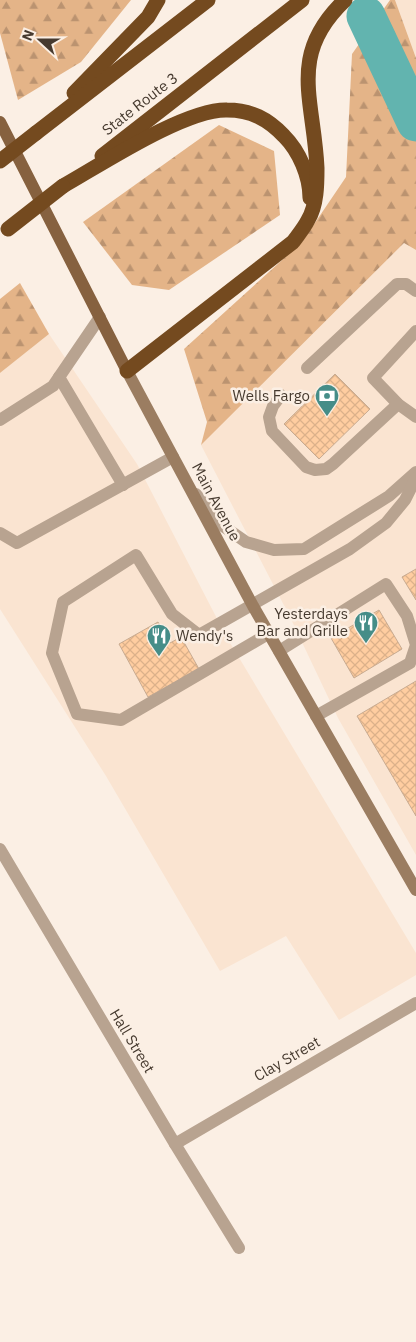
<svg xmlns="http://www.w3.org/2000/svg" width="416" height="1342" font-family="'IBM Plex Sans',sans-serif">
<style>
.built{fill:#fae4d1}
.forest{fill:url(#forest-firs)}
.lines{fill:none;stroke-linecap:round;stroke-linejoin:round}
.river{stroke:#62b4af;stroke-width:39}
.building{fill:url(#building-cross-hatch);stroke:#c8ab91}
.lane{stroke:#b8a390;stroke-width:12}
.street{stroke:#b8a390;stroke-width:12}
.secondary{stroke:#9b7d61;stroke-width:12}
.primary{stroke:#86613f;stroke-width:12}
.highway{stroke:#744a1f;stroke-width:15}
.highway-bridge{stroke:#744a1f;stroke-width:15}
.labels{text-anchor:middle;stroke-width:5;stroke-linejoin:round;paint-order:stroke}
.street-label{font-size:15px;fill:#463a2f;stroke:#fbefe4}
.poi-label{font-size:15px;fill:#463a2f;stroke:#fbefe4;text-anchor:end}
</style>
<defs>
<pattern id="forest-firs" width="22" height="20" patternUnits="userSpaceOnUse" patternTransform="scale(1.25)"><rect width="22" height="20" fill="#e4b488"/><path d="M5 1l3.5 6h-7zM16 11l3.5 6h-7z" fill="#bb9370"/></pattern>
<pattern id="building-cross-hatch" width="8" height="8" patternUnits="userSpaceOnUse" patternTransform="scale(1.25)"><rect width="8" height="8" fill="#ffcda0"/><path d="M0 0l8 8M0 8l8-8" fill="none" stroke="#dcb18a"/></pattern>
</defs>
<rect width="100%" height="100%" fill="#fbefe4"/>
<!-- built -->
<g class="built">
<polygon points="395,0 416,0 416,58"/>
<polygon points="404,243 416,250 416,855 338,718 290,617 201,445"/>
<polygon points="49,334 137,464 226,636 416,953 416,975 339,1020 286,936 220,971 106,776 0,609 0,373"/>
</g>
<!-- forest -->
<g class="forest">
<polygon points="0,0 131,0 81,62 18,100 0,33"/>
<polygon points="390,0 395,0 416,58 416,250 404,243 201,445 207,422 184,349 302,242 346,177 352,54"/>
<polygon points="219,125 274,151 280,215 169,290 132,285 83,222"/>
<polygon points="20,283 49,334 0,373 0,299"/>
</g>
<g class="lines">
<!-- river -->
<polyline class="river" points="366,16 416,122"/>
</g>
<!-- building -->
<g class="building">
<polygon points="335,374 370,409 319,459 284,424"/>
<polygon points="416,569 416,600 402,577"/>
<polygon points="379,610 402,649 354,678 331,638"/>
<polygon points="158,622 170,643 181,637 199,669 148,697 119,644"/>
<polygon points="416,681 416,816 357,716"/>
</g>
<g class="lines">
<!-- lane -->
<g class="lane">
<polyline points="416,331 373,378 398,404 416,417"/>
<polyline points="307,368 397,284 406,284 416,291"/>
<polyline points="59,377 123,485"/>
<polyline points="281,395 273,406 269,417 272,431 306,467 315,470 326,469 333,464 398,404"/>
<polyline points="0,420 53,386 100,317"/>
<polyline points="196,494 223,526 246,542 274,550 304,549 389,496 416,472"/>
<polyline points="0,533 17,543 173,457"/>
<polyline points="268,634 121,720 77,714 52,653 63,602 136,555 172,614 199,635 350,549 386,523 405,500 416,478"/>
<polyline points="279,651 386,584 407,616 416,645 410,663 316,716"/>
</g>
<!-- street -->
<g class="street">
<polyline points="0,849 175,1144 239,1248"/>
<polyline points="175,1144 416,1003"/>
</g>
<!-- secondary -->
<polyline class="secondary" points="127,371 253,606 416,890"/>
<!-- primary -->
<polyline class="primary" points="0,122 127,371"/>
<!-- highway -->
<g class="highway">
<polyline points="74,93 148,17 158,0"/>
<polyline points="36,133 208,0"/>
<polyline points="102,156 302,0"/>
<path d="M63,186C102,164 185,109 227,110C251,110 268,119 284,136C299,151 310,176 310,198"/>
<path d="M127,371L293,242C298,235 304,228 308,220C317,205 317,184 317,168C314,99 287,55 345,0"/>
</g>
<!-- highway-bridge -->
<g class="highway-bridge">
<polyline points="0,161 36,133"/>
<polyline points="8,229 63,186"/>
</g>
</g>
<!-- icons -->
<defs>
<symbol id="bank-pin" viewBox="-11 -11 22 30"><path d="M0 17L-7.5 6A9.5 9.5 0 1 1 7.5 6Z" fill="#458d88" stroke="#fbefe4"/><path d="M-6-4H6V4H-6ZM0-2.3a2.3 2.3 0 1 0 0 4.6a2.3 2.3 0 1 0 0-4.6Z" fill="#fff"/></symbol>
<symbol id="restaurant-pin" viewBox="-11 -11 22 30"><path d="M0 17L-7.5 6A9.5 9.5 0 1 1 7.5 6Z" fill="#458d88" stroke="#fbefe4"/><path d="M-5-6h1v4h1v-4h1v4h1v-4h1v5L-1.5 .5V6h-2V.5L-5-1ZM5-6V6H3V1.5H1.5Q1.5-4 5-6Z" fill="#fff"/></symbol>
</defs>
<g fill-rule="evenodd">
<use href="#bank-pin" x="313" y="382" width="28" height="38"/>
<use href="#restaurant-pin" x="352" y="609" width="28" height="38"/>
<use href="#restaurant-pin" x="145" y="622" width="28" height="38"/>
</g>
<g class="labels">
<!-- street labels -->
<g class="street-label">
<text transform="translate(140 104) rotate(-38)" y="5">State Route 3</text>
<text transform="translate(216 502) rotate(62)" y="5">Main Avenue</text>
<text transform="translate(132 1041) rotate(59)" y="5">Hall Street</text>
<text transform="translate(287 1059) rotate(-30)" y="5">Clay Street</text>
</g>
<!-- poi labels -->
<g class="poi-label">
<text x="310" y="401">Wells Fargo</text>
<text x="348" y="619">Yesterdays<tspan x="348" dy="17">Bar and Grille</tspan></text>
<text x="176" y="641" text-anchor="start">Wendy's</text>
</g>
</g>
<!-- north arrow -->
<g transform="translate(40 40) rotate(291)" stroke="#fbefe4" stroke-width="4" paint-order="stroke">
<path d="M0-4L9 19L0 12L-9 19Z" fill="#463a2f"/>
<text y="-8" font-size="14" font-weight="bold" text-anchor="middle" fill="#463a2f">N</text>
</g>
</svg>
